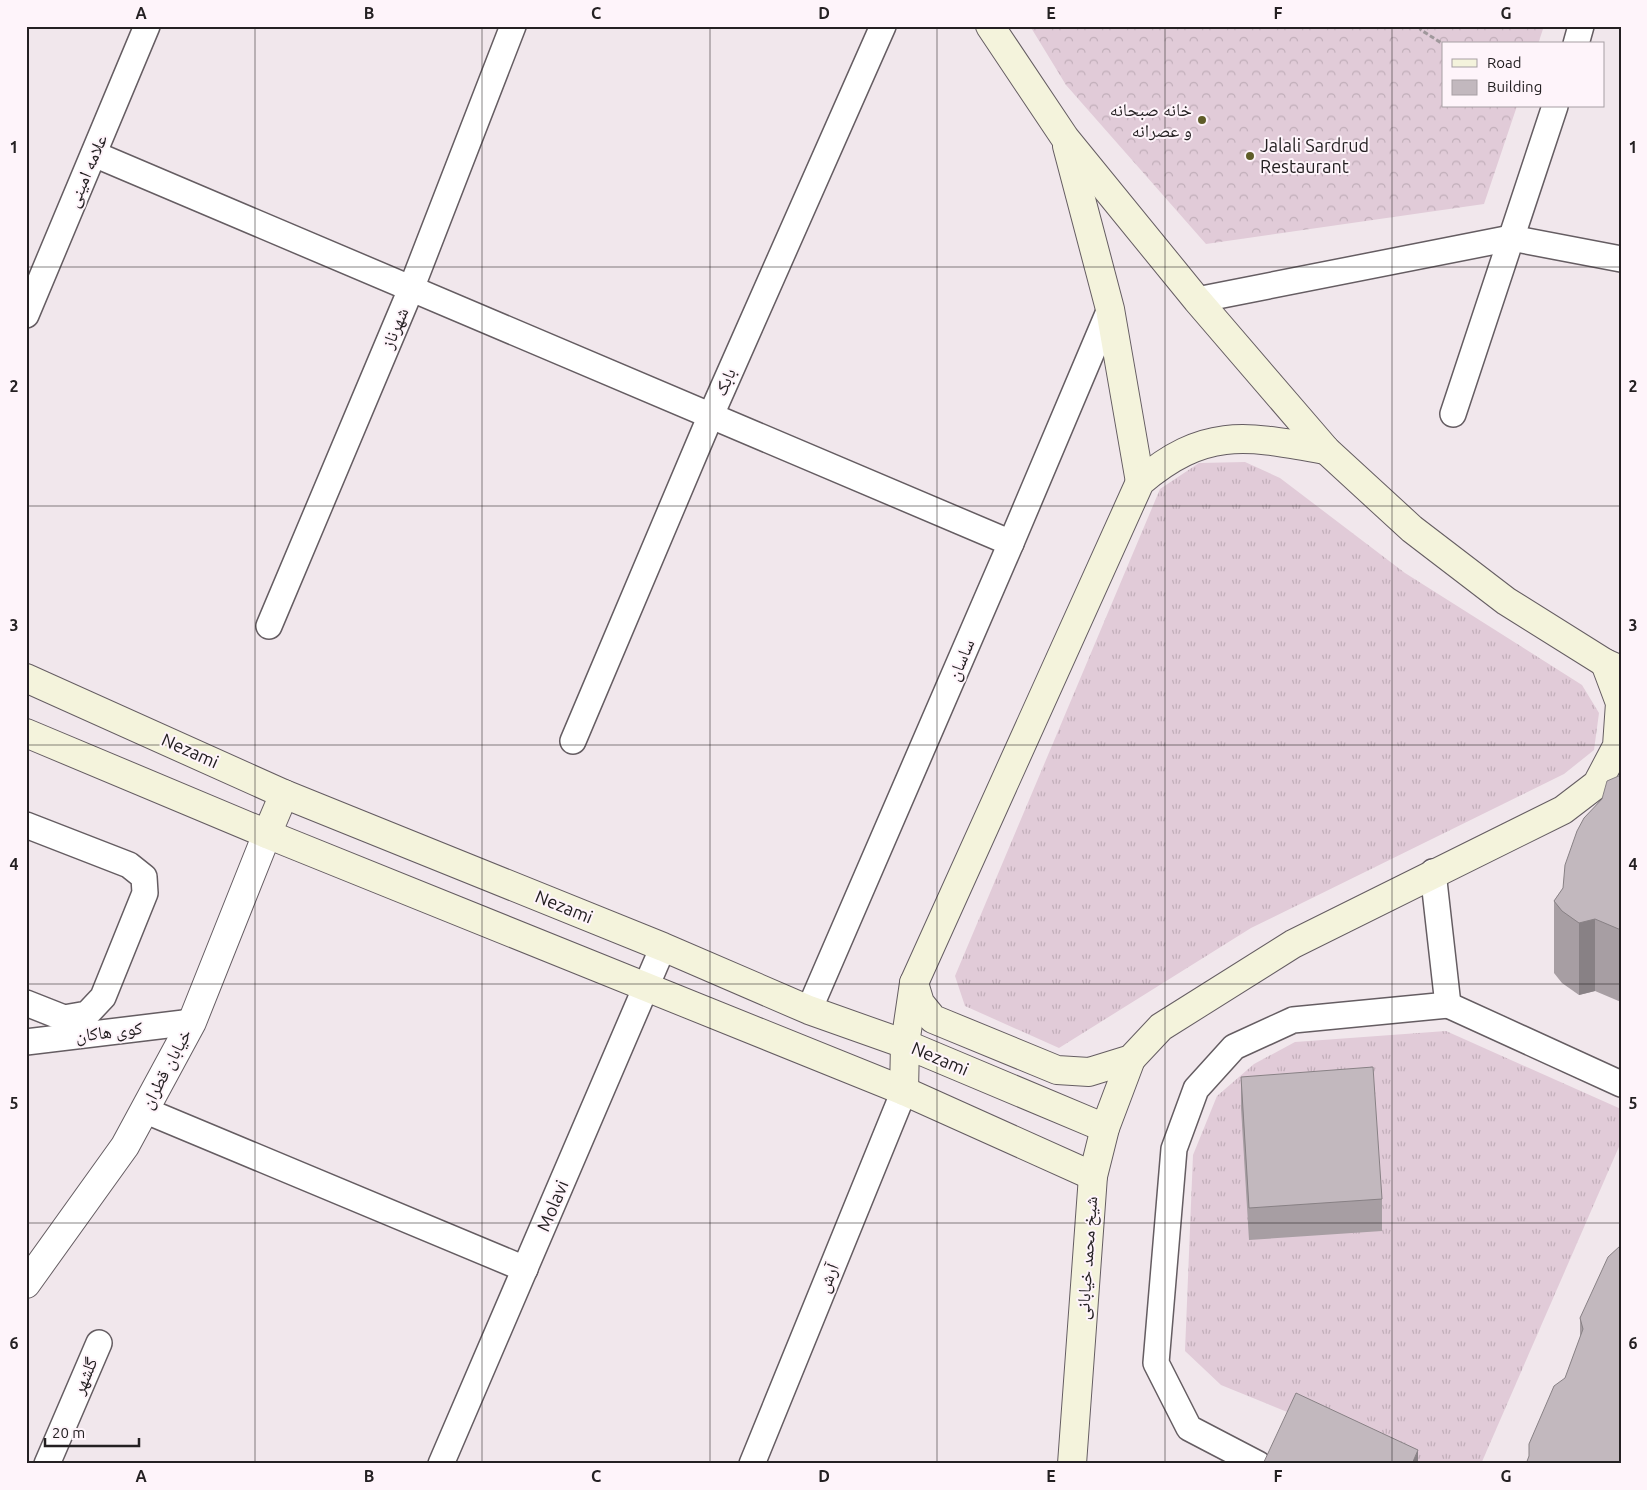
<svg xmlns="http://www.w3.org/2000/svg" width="1647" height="1490" font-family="Ubuntu,'Noto Naskh Arabic',sans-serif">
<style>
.grass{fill:url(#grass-tufts)}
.forest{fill:url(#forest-crowns)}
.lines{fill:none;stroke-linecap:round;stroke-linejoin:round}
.minor-casing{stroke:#655d62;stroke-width:28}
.tertiary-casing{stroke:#655d62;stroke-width:30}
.secondary-casing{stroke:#655d62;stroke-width:30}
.path{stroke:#a0989c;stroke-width:3;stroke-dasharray:5 2.5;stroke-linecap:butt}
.minor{stroke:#fff;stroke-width:25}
.tertiary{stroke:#fff;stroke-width:28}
.secondary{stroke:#f4f3dc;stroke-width:28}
.wall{fill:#a79ea3}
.shaded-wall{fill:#888185}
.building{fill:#c2b8be;stroke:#888185}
.grid{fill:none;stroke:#242022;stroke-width:1;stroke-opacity:0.55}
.poi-dot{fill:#5f5c28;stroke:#fef4fa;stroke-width:2}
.labels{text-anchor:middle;stroke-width:4;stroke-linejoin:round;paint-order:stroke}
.poi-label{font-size:18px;fill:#242022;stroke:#fef4fa;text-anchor:end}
.street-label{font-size:18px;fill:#242022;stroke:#fef4fa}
.neatline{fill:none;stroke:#242022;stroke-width:2}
.grid-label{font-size:16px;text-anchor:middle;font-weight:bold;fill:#242022}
</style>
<defs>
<pattern id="grass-tufts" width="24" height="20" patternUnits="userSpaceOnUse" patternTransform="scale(1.25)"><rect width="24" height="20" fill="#e1cbd8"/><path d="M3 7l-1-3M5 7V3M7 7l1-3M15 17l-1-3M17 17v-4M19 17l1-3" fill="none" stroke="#c1aeb9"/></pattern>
<pattern id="forest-crowns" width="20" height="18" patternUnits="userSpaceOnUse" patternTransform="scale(1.25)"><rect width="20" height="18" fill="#e1cbd8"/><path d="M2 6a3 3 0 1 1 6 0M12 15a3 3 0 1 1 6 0" fill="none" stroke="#c1aeb9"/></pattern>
</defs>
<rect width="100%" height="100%" fill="#f1e7ec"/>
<!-- grass -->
<g class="grass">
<polygon points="1245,462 1280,478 1405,573 1582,685 1599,713 1594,750 1564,774 1251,928 1059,1048 965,1006 955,976 1160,489 1199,463"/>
<polygon points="1446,1031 1621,1109 1621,1142 1481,1464 1415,1464 1221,1385 1185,1351 1193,1155 1217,1096 1254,1064 1295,1042"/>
</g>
<!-- forest -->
<polygon class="forest" points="1030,26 1544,26 1538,44 1443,44 1443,106 1517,106 1484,204 1206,244 1066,85"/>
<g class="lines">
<defs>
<g id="minor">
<polyline points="1576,44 1581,26"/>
<polyline points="94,154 1011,543"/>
<polyline points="1197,300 1511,238 1621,259"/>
<polyline points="26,315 147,26"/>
<polyline points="1453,414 1555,106"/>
<polyline points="269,626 411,289 513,26"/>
<polyline points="573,741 711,415 883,26"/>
<polyline points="26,825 129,865 144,877 145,893 103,997 87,1014 64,1018 26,1003"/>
<polyline points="1448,1005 1621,1084"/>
<polyline points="809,1010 1011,543 1110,309"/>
<polyline points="26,1042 192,1022"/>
<polyline points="144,1110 525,1269"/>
<polyline points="47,1464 99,1343"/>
<polyline points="441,1464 663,947"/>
<polyline points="752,1464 904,1091"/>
<polyline points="1258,1464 1189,1428 1156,1363 1174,1149 1196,1089 1234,1047 1293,1020 1448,1005 1433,872"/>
</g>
<polyline id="tertiary" points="26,1284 125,1146 192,1022 267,834"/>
<g id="secondary">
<polyline points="990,26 1065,138 1197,300 1326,450 1412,529 1506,601 1605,663 1621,670"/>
<polyline points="1067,146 1110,309 1140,482"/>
<polyline points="26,678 284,794 663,947 809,1010 905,1044 1105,1128"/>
<polyline points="26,733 267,834 904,1091 1093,1176"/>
<polyline points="267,834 284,794"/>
<polyline points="914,983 920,1003 933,1019 1057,1070 1089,1072 1131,1059 1161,1027 1293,944 1563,810 1597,784 1617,746 1620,703 1605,663"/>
<path d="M904,1091L905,1044L914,983L1140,482C1206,426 1247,436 1326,450"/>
<polyline points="1072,1464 1093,1176 1105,1128 1131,1059"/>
</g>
</defs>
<!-- minor casing -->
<use href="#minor" class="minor-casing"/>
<!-- tertiary casing -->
<use href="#tertiary" class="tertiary-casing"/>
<!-- secondary casing -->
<use href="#secondary" class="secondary-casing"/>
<!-- path -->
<polyline class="path" points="1419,26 1421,30 1443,44"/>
<!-- minor -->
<use href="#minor" class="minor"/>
<!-- tertiary -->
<use href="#tertiary" class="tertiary"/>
<!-- secondary -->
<use href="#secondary" class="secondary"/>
</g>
<!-- wall -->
<g class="wall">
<polygon points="1621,775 1621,1002 1595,991 1579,995 1562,983 1554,973 1554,901 1563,888 1602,799"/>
<polygon points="1241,1077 1382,1199 1382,1231 1249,1240 1241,1108"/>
<polygon points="1620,1246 1565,1378 1580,1338 1580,1318"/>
</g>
<!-- shaded-wall -->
<g class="shaded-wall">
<polygon points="1595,919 1595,991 1579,995 1579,923"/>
<polygon points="1418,1450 1418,1464 1412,1464"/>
</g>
<!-- building -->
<g class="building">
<polygon points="1621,775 1621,930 1595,919 1579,923 1562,911 1554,901 1563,888 1565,865 1577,831 1584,818 1602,799 1607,781"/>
<polygon points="1373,1067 1382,1199 1249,1208 1241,1077"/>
<polygon points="1621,1243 1621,1464 1526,1464 1529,1456 1529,1444 1554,1386 1565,1378 1583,1329 1580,1318 1608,1257 1620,1246"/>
<polygon points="1296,1393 1418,1450 1412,1464 1263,1464"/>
</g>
<!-- grid -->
<path class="grid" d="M255,26V1464M482,26V1464M710,26V1464M937,26V1464M1165,26V1464M1392,26V1464M26,267H1621M26,506H1621M26,745H1621M26,984H1621M26,1223H1621"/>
<!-- markers -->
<g class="poi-dot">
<circle cx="1202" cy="120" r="5"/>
<circle cx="1250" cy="156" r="5"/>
</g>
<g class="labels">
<!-- poi labels -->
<g class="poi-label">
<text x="1192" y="116">خانه صبحانه<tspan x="1192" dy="21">و عصرانه</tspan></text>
<text x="1260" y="152" text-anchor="start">Jalali Sardrud<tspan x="1260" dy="21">Restaurant</tspan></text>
</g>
<!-- street labels -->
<g class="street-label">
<text transform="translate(87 171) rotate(-67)" y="6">علامه امینی</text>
<text transform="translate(395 328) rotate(-67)" y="6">شهرناز</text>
<text transform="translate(725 382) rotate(-66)" y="6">بابک</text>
<text transform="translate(961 660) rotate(-67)" y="6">ساسان</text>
<text transform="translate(190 751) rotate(24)" y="6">Nezami</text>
<text transform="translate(564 907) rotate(22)" y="6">Nezami</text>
<text transform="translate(109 1032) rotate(-7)" y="6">کوی هاکان</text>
<text transform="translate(940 1059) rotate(23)" y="6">Nezami</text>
<text transform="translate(166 1069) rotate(-62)" y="6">خیابان قطران</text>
<text transform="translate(553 1206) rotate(-67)" y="6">Molavi</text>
<text transform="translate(1087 1258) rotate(-86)" y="6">شیخ محمد خیابانی</text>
<text transform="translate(828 1278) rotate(-68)" y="6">آرش</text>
<text transform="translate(85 1376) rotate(-67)" y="6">گلشهر</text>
</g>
</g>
<!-- border -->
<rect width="1647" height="1490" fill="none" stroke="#fef4fa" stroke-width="55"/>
<!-- legend -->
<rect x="1442" y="42" width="162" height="65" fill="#fef4fa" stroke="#a79fa4"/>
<rect x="1452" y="59" width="25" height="8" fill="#f4f3dc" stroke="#a79fa4"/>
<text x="1487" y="68" font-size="15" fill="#242022">Road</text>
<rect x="1452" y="80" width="25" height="15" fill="#c2b8be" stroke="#a79fa4"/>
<text x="1487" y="92" font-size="15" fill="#242022">Building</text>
<!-- scale -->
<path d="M45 1438v8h94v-8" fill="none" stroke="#242022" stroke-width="2.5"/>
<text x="52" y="1438" font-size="15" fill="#242022" stroke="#fef4fa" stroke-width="4" paint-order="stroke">20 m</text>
<rect x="28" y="28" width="1592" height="1434" class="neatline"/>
<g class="grid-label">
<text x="141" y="19">A</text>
<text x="369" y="19">B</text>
<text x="596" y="19">C</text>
<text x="824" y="19">D</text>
<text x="1051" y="19">E</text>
<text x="1278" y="19">F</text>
<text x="1506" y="19">G</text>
<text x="14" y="153">1</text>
<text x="1633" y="153">1</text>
<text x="14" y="392">2</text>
<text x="1633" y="392">2</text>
<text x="14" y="631">3</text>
<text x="1633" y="631">3</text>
<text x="14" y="870">4</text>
<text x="1633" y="870">4</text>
<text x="14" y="1109">5</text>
<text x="1633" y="1109">5</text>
<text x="14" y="1349">6</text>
<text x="1633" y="1349">6</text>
<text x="141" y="1482">A</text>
<text x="369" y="1482">B</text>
<text x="596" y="1482">C</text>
<text x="824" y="1482">D</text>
<text x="1051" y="1482">E</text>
<text x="1278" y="1482">F</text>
<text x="1506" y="1482">G</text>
</g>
</svg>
